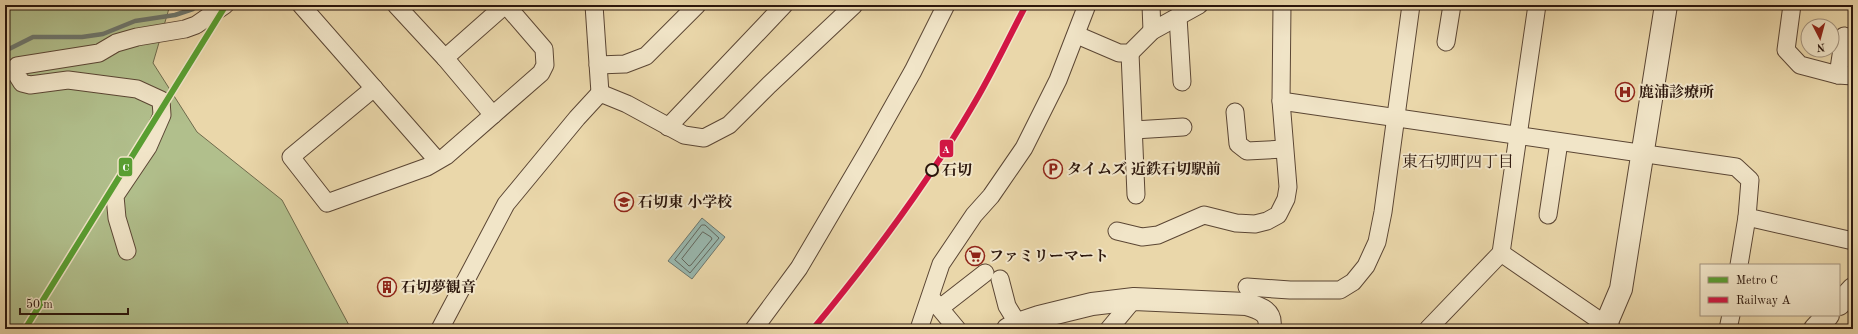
<svg xmlns="http://www.w3.org/2000/svg" width="1858" height="334" font-family="'Old Standard TT','Noto Serif JP',serif">
<style>
.green{fill:#b1bf8c;stroke:#6e6a4c}
.water{fill:#99b8af;stroke:#6d776e}
.lines{fill:none;stroke-linecap:round;stroke-linejoin:round}
.shore{stroke:#62675e;stroke-width:1}
.stream{stroke:#6d776e;stroke-width:4.5}
.minor-casing{stroke:#5b4634;stroke-width:19}
.tertiary-casing{stroke:#5b4634;stroke-width:24}
.minor{stroke:#f1e5c8;stroke-width:17}
.tertiary{stroke:#f1e5c8;stroke-width:22}
.rail-1-casing{stroke:#f1e5c8;stroke-width:9}
.rail-1{stroke:#d21644;stroke-width:6}
.metro-1-casing{stroke:#f1e5c8;stroke-width:9}
.metro-1{stroke:#599e31;stroke-width:6}
.stop-dot{fill:#f1e5c8;stroke:#2b160c;stroke-width:2}
.labels{text-anchor:middle;stroke-width:4;stroke-linejoin:round;paint-order:stroke}
.poi-label{font-size:15px;font-weight:bold;fill:#2b160c;stroke:#f1e5c8;text-anchor:start}
.stop-label{font-size:15px;font-weight:bold;fill:#2b160c;stroke:#f1e5c8;text-anchor:start}
.neighbourhood-label{font-size:16px;fill:#2b160c;stroke:#f1e5c8}
.line-badge{stroke:#f1e5c8;stroke-width:1.5}
.badge-label{font-size:11px;text-anchor:middle;font-weight:bold;fill:#fff}
</style>
<rect width="100%" height="100%" fill="#ead7aa"/>
<filter id="stains"><feTurbulence type="fractalNoise" baseFrequency=".005" numOctaves="4"/><feColorMatrix values="0 0 0 0 .2 0 0 0 0 .09 0 0 0 0 .02 0 0 0 .5 -.17"/></filter>
<radialGradient id="worn" r=".72"><stop offset=".6" stop-color="#630" stop-opacity="0"/><stop offset="1" stop-color="#630" stop-opacity=".3"/></radialGradient>
<!-- green -->
<polygon class="green" points="5,5 170,5 153,63 197,132 282,200 351,329 5,329"/>
<!-- water -->
<polygon class="water" points="702,218 725,237 692,279 668,261"/>
<g class="lines">
<!-- shore -->
<g class="shore">
<polygon points="702,225 705,225 719,238 690,273 675,260"/>
<polygon points="703,232 711,237 712,239 691,265 689,266 682,259"/>
</g>
<!-- stream -->
<polyline class="stream" points="5,51 33,37 82,37 103,34 135,21 175,15 193,9 199,5"/>
<defs>
<g id="minor">
<polyline points="301,5 437,160"/>
<polyline points="396,5 445,58 505,5"/>
<polyline points="594,5 600,93"/>
<polyline points="1151,5 1152,31"/>
<polyline points="1792,5 1786,50 1800,65 1838,75 1853,76"/>
<polyline points="1178,17 1182,82"/>
<polyline points="1077,35 1119,53 1130,53 1152,31 1199,5"/>
<polyline points="1446,42 1452,5"/>
<polyline points="1130,53 1136,195"/>
<polyline points="445,58 493,115"/>
<polyline points="598,65 625,64 646,56 697,5"/>
<polyline points="1838,75 1844,36"/>
<polyline points="374,88 291,157 327,203 427,167 446,156 541,73 545,65 544,49 506,5"/>
<polyline points="1281,101 1736,167 1750,180 1747,217 1853,241"/>
<polyline points="1235,112 1238,144 1247,151 1284,149"/>
<polyline points="668,127 784,5"/>
<polyline points="1134,130 1183,127"/>
<polyline points="1548,215 1559,142"/>
<polyline points="1117,231 1142,237 1158,235 1204,215 1236,223 1255,224 1267,221 1278,215 1286,199 1288,187 1281,101 1282,5"/>
<polyline points="127,251 117,218 115,196 148,147 162,115 161,100 137,89 68,80 30,85 22,83 17,75 17,66 99,53 116,43 137,37 185,29 196,25 225,5"/>
<polyline points="1501,253 1612,329"/>
<polyline points="1739,265 1747,217"/>
<polyline points="1000,279 1007,306 1018,324"/>
<polyline points="1247,287 1290,290 1340,290 1353,282 1366,266 1377,242 1383,212 1411,5"/>
<polyline points="932,299 957,329"/>
<polyline points="940,308 985,273"/>
<polyline points="440,329 506,204 577,118 600,93 627,104 684,135 704,138 729,125 769,85 854,5"/>
<polyline points="754,329 799,268 869,149 913,71 946,5"/>
<polyline points="919,329 941,264 974,215 991,196 1024,148 1058,80 1087,5"/>
<polyline points="1109,329 1134,299"/>
<polyline points="1428,329 1501,253 1537,5"/>
<polyline points="1728,329 1731,315"/>
</g>
<g id="tertiary">
<polyline points="1839,304 1853,289"/>
<path d="M1008,329L1018,324L1039,317L1092,304L1134,299L1246,304C1260,308 1273,312 1269,329"/>
<polyline points="1604,329 1621,289 1666,5"/>
<polyline points="1815,329 1828,315"/>
</g>
</defs>
<!-- minor casing -->
<use href="#minor" class="minor-casing"/>
<!-- tertiary casing -->
<use href="#tertiary" class="tertiary-casing"/>
<!-- minor -->
<use href="#minor" class="minor"/>
<!-- tertiary -->
<use href="#tertiary" class="tertiary"/>
<defs>
<path id="rail-1" d="M813,329C871,259 926,186 972,107C992,74 1008,39 1026,5"/>
</defs>
<!-- rail-1 casing -->
<use href="#rail-1" class="rail-1-casing"/>
<!-- rail-1 -->
<use href="#rail-1" class="rail-1"/>
<defs>
<polyline id="metro-1" points="25,329 226,5"/>
</defs>
<!-- metro-1 casing -->
<use href="#metro-1" class="metro-1-casing"/>
<!-- metro-1 -->
<use href="#metro-1" class="metro-1"/>
</g>
<!-- icons -->
<defs>
<symbol id="hospital-ring" viewBox="-11 -11 22 22"><circle r="9.5" fill="#f1e5c8" stroke="#8f2418" stroke-width="1.5"/><path d="M-5-5h3v3.5h4V-5h3V5h-3V1.5h-4V5h-3Z" fill="#8f2418"/></symbol>
<symbol id="parking-ring" viewBox="-11 -11 22 22"><circle r="9.5" fill="#f1e5c8" stroke="#8f2418" stroke-width="1.5"/><path d="M-3.5-5.5H1a3.5 3.5 0 0 1 0 7H-1V5.5H-3.5ZM-1-3.4V-.6H.8a1.4 1.4 0 0 0 0-2.8Z" fill="#8f2418"/></symbol>
<symbol id="school-ring" viewBox="-11 -11 22 22"><circle r="9.5" fill="#f1e5c8" stroke="#8f2418" stroke-width="1.5"/><path d="M0-5L7-2L0 1L-7-2ZM-4 1L0 2.5L4 1V4Q0 6-4 4Z" fill="#8f2418"/></symbol>
<symbol id="supermarket-ring" viewBox="-11 -11 22 22"><circle r="9.5" fill="#f1e5c8" stroke="#8f2418" stroke-width="1.5"/><path d="M-6-5.5h2.5l.6 2H6L4.5 2H-2.5L-4.4-4H-6ZM-1.5 3.2a1.3 1.3 0 1 0 .1 0ZM3 3.2a1.3 1.3 0 1 0 .1 0Z" fill="#8f2418"/></symbol>
<symbol id="building-ring" viewBox="-11 -11 22 22"><circle r="9.5" fill="#f1e5c8" stroke="#8f2418" stroke-width="1.5"/><path d="M-4-6H4V6H1V3H-1V6H-4ZM-2.5-4.3h1.7v1.8h-1.7ZM.8-4.3h1.7v1.8H.8ZM-2.5-1h1.7V.8h-1.7ZM.8-1h1.7V.8H.8Z" fill="#8f2418"/></symbol>
</defs>
<g fill-rule="evenodd">
<use href="#hospital-ring" x="1614" y="81" width="22" height="22"/>
<use href="#parking-ring" x="1042" y="158" width="22" height="22"/>
<use href="#school-ring" x="613" y="191" width="22" height="22"/>
<use href="#supermarket-ring" x="964" y="245" width="22" height="22"/>
<use href="#building-ring" x="376" y="276" width="22" height="22"/>
</g>
<!-- markers -->
<circle class="stop-dot" cx="932" cy="170" r="6"/>
<g class="labels">
<!-- poi labels -->
<g class="poi-label">
<text x="1639" y="97">鹿浦診療所</text>
<text x="1067" y="174">タイムズ 近鉄石切駅前</text>
<text x="638" y="207">石切東 小学校</text>
<text x="989" y="261">ファミリーマート</text>
<text x="401" y="292">石切夢観音</text>
</g>
<!-- stop labels -->
<g class="stop-label">
<text x="942" y="175">石切</text>
</g>
<!-- neighbourhood labels -->
<g class="neighbourhood-label">
<text x="1458" y="167">東石切町四丁目</text>
</g>
</g>
<g class="line-badge">
<rect x="939" y="139" width="15" height="19" rx="4" fill="#d21644"/>
<rect x="118" y="157" width="15" height="20" rx="4" fill="#599e31"/>
</g>
<g class="badge-label">
<text x="946" y="153">A</text>
<text x="126" y="171">C</text>
</g>
<!-- margin -->
<rect width="1858" height="334" fill="none" stroke="#ead7aa" stroke-width="20"/>
<rect x="6" y="6" width="1846" height="322" fill="none" stroke="#2b160c" stroke-width="2"/>
<rect x="10" y="10" width="1838" height="314" fill="none" stroke="#2b160c"/>
<!-- legend -->
<rect x="1700" y="264" width="140" height="52" fill="#f1e5c8" stroke="#a2927d"/>
<rect x="1708" y="277" width="20" height="6" fill="#599e31" stroke="#a2927d"/>
<text x="1736" y="284" font-size="12" fill="#2b160c">Metro C</text>
<rect x="1708" y="297" width="20" height="6" fill="#d21644" stroke="#a2927d"/>
<text x="1736" y="304" font-size="12" fill="#2b160c">Railway A</text>
<!-- north arrow -->
<g transform="translate(1820 38) rotate(174)"><circle r="19" fill="#f1e5c8" stroke="#a2927d"/>
<path d="M0-3L7 15L0 10L-7 15Z" fill="#8f2418"/>
<text y="-6" font-size="11" font-weight="bold" text-anchor="middle" fill="#2b160c">N</text>
</g>
<!-- scale -->
<path d="M20 308v6h108v-6" fill="none" stroke="#2b160c" stroke-width="2"/>
<text x="26" y="308" font-size="12" fill="#2b160c" stroke="#f1e5c8" stroke-width="3" paint-order="stroke">50 m</text>
<rect width="100%" height="100%" filter="url(#stains)"/>
<rect width="100%" height="100%" fill="url(#worn)"/>
</svg>
